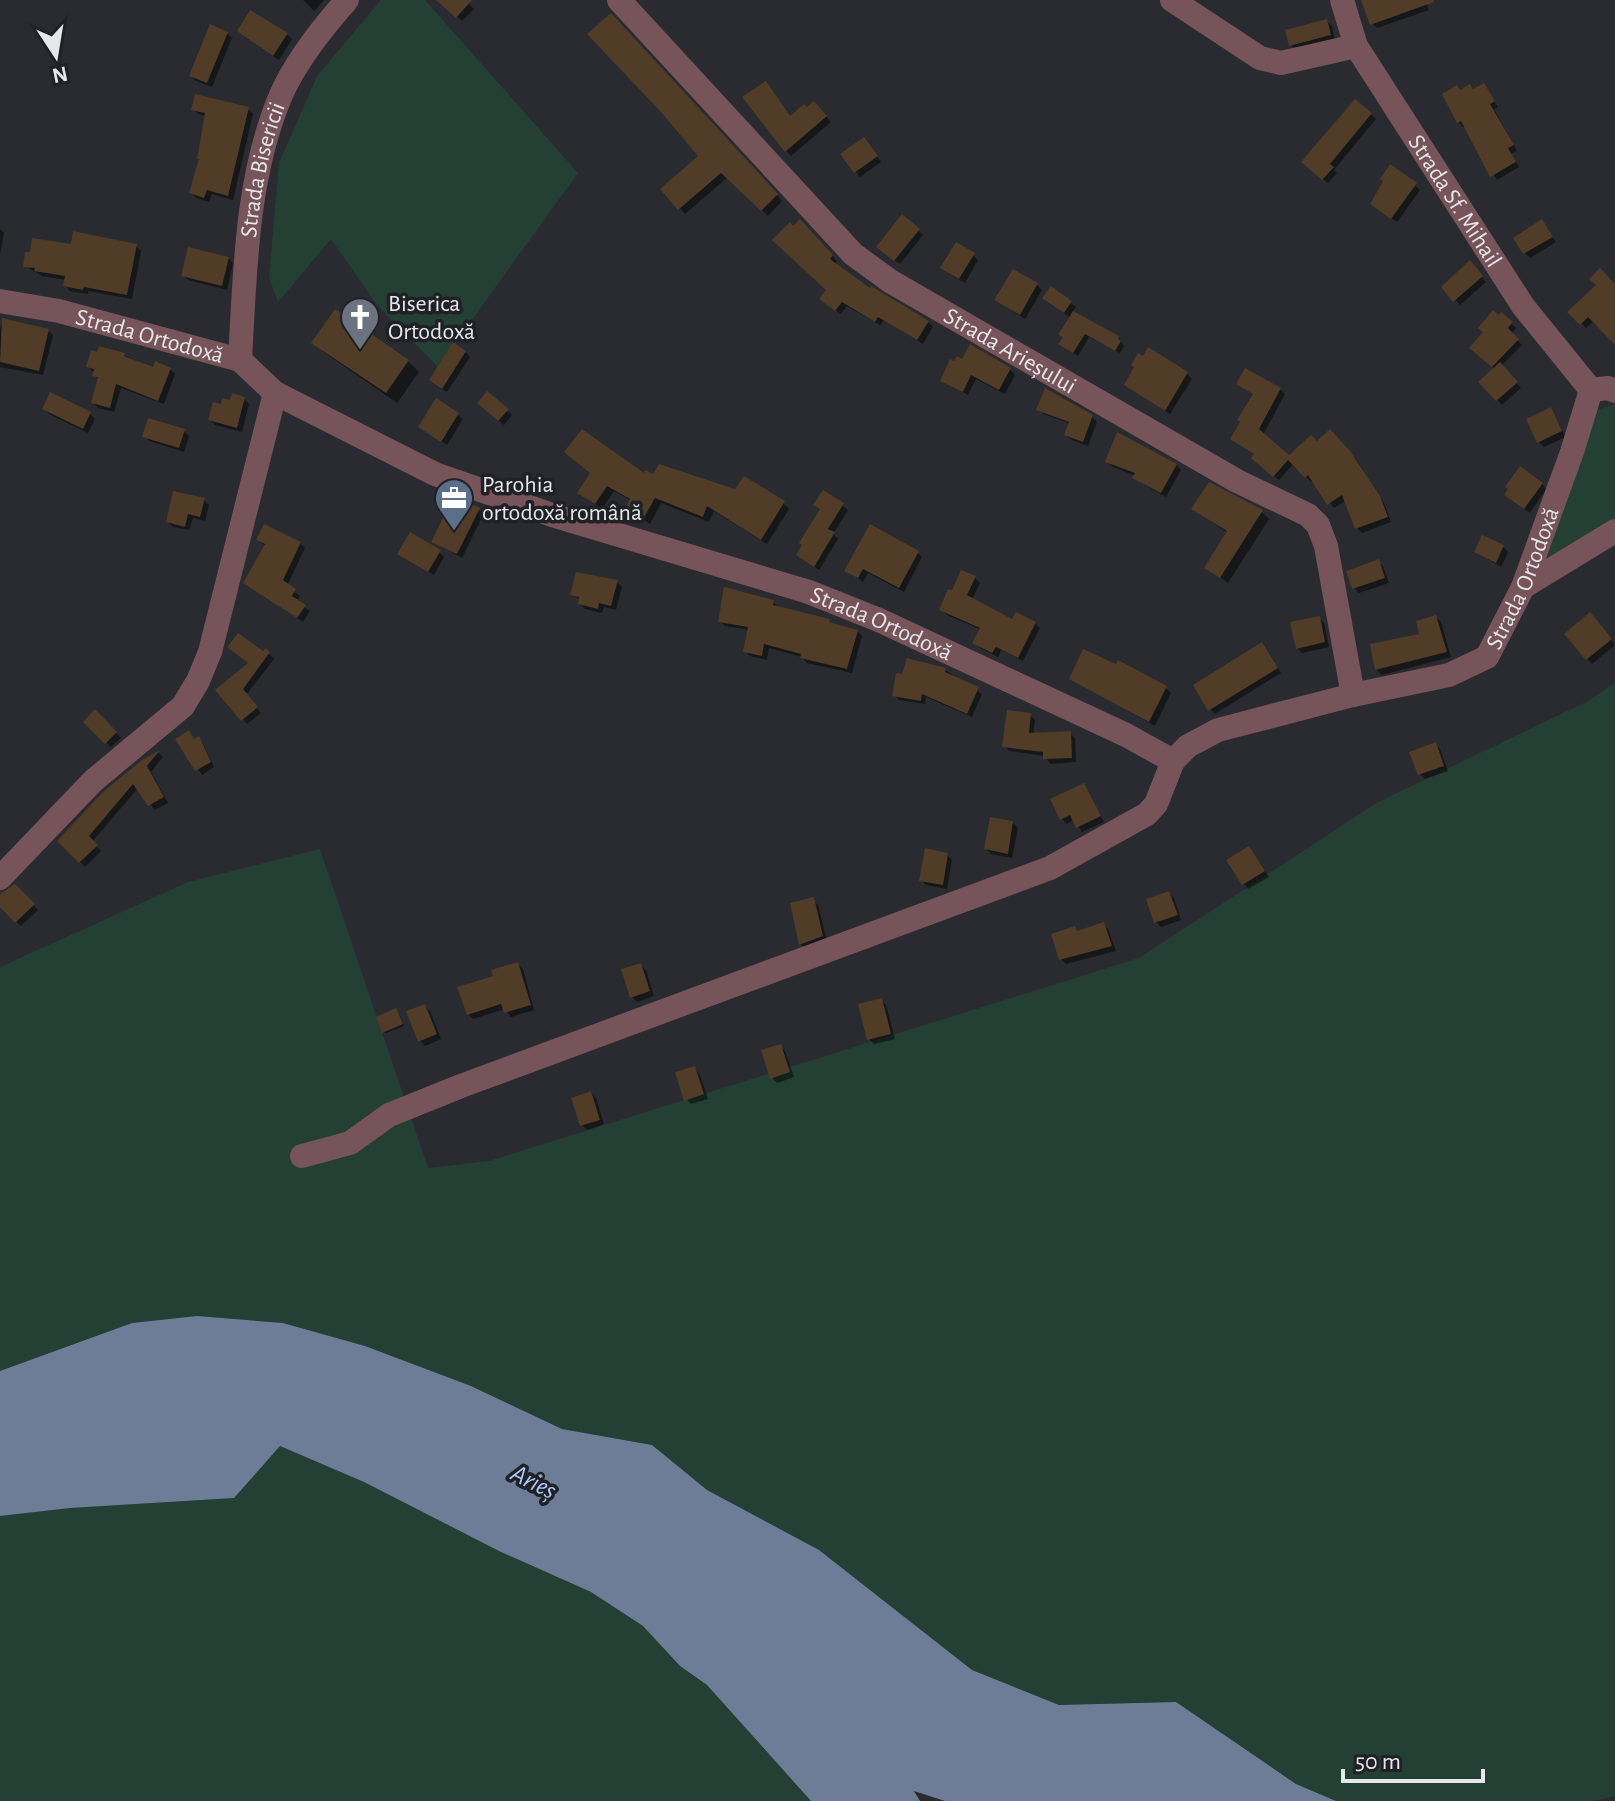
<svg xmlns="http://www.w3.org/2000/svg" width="1615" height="1801" font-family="'Alegreya Sans',sans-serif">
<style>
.green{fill:#243f33}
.water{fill:#6e7d97}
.shadow{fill:#0007}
.building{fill:#503c27}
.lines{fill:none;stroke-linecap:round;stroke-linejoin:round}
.minor{stroke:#765459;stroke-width:24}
.labels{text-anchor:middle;stroke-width:7;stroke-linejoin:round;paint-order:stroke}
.street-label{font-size:24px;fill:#e5e7ea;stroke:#1f2126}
.poi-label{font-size:24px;fill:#e5e7ea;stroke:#1f2126;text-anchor:start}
.water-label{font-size:26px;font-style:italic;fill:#aecaf9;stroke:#1f2126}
</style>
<rect width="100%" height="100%" fill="#292b30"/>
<!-- green -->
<g class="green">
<polygon points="381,0 425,0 578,173 438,367 377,305 331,239 278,302 269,278 279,163 317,76"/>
<polygon points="1615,404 1615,522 1535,571 1594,411"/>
<polygon points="1615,683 1615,1796 1594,1801 1336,1801 1296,1784 1176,1702 1059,1705 972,1670 819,1550 707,1490 652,1445 562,1429 471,1386 365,1346 283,1323 197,1316 132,1323 0,1371 0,967 188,882 320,849 428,1168 489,1161 1139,958 1378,802 1588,701"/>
<polygon points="280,1446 364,1482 501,1552 591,1592 643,1626 680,1666 707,1685 811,1801 0,1801 0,1516 70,1508 234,1498"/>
</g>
<!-- water -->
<polygon class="water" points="197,1316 283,1323 365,1346 471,1386 562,1429 652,1445 707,1490 819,1550 972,1670 1059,1705 1176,1702 1296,1784 1336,1801 945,1801 914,1791 920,1801 811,1801 707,1685 680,1666 643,1626 591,1592 501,1552 364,1482 280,1446 234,1498 70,1508 0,1516 0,1371 132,1323"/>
<!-- shadow -->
<g class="shadow">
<polygon points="303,0 324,0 314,11"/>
<polygon points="439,0 465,0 474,9 462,21"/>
<polygon points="1363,0 1425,0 1429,10 1377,28 1372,23"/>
<polygon points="611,16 782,201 768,216 728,177 685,214 663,189 701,156"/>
<polygon points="1327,21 1332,26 1335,40 1296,50 1291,45"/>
<polygon points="227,33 232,38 212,87 196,81 191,76"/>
<polygon points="287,34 292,39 279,60 260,47"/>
<polygon points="1483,85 1498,107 1494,109 1517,151 1511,154 1519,167 1497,180 1465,126 1463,127 1458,122 1461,91 1474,90"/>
<polygon points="819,108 831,122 791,156 786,151 791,118 807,109"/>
<polygon points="193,109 248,109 253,114 233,200 212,194 209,202 196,198 191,193 201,160 206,116 198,114"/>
<polygon points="1371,114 1376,119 1334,170 1337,173 1328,183 1309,167"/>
<polygon points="869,145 881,162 860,177 843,155"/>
<polygon points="1415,185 1420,190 1397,222 1378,209"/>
<polygon points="800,222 837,261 834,264 870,291 928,322 933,327 923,344 884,320 880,325 847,306 841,314 827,304 829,290"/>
<polygon points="1542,222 1556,242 1530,258 1525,253"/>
<polygon points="0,229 4,233 0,254"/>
<polygon points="918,230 923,235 900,264 884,252"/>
<polygon points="73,246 136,246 141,251 132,299 88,291 88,294 70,291 65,285 66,280 42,276 25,266"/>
<polygon points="973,255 978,260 965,283 948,273"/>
<polygon points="228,258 233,263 227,290 188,280 183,275"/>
<polygon points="1470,263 1486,282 1460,305 1444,287"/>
<polygon points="1037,285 1042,290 1025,319 996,300"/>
<polygon points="1615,286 1615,342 1595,320 1586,328 1570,312"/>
<polygon points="1052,289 1076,307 1072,313 1118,337 1124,346 1120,353 1089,337 1078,356 1065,348 1071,318 1050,303"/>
<polygon points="1501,315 1516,328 1511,334 1522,345 1501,366 1521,388 1502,405 1481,382 1495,369 1472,348"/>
<polygon points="3,320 48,330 53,335 43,375 0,367 0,330"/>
<polygon points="314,342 408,361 419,372 397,403 325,353"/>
<polygon points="465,352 470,357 447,392 439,387"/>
<polygon points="124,355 154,369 170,369 175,374 164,404 121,388 114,412 98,408 93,403 99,380 89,367"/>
<polygon points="951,362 1010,370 1015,375 1005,394 976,379 968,395 942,380"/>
<polygon points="1187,374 1192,379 1170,414 1131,389"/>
<polygon points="1238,384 1280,389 1285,394 1263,435 1289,457 1317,444 1355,458 1384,503 1391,522 1362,533 1357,528 1346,500 1334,508 1313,480 1311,482 1294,463 1279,480 1259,463 1255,395"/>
<polygon points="244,399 249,404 242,432 215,425 210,420 222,407"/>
<polygon points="484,408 507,411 512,415 504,425"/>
<polygon points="44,409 90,414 95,419 88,433 49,414"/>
<polygon points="1039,409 1092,417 1097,422 1088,446 1072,440 1067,435 1071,424 1044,414"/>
<polygon points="1550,409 1566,437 1544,447 1539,442"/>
<polygon points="458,415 463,419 447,445 420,427"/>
<polygon points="184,431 189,436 184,452 149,441 144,436"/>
<polygon points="1108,462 1176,465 1181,470 1166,497 1140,482 1136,476 1113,467"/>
<polygon points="644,476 783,503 789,509 767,544 714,511 709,522 661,503 650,524 627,509 632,501 614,491 602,509 580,493"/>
<polygon points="1542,484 1546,489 1530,513 1512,500 1511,490"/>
<polygon points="1209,485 1262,512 1269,519 1228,583 1207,567 1228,533 1193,509"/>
<polygon points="823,492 848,510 833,534 838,539 819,570 798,555 821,510"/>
<polygon points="204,500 209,505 205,521 193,518 189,530 173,527 168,522"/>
<polygon points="478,510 483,515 462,558 434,541"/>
<polygon points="258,540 300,543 305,548 287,586 300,596 296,601 310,611 303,622 250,587 266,546"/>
<polygon points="1503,547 1508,552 1501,567 1476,552"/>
<polygon points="439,552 444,557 434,575 405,558"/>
<polygon points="917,552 922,557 904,592 868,573 863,582 846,570"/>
<polygon points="1378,561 1383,566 1389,583 1359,593 1354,588"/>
<polygon points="975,578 980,583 972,600 1013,621 1035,623 1040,628 1023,661 1001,650 998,657 980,648 975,643 982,630 947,615 942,610"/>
<polygon points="617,582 622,587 616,610 604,607 602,613 585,609 580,604 581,600 572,594"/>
<polygon points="773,602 778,607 857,631 862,636 852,673 807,663 802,657 769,648 767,660 750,656 745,651 749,630 725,626 720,621"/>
<polygon points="1436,617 1441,622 1451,657 1382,675 1377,670 1372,646 1422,635"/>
<polygon points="1319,618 1324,623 1329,647 1302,653 1297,648"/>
<polygon points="1595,620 1615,645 1592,664 1587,659"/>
<polygon points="1262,645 1281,673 1215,714 1210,709"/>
<polygon points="266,651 274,659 246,695 261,713 247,724 218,690"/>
<polygon points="945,670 982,694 972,717 926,697 925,704 899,700 894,695"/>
<polygon points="1071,678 1166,688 1171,693 1155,726"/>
<polygon points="95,712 121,738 111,747 86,722"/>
<polygon points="1030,715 1035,720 1033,735 1070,733 1075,738 1076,762 1050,764 1045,756 1009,751 1004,746"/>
<polygon points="188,733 195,741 199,739 203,744 214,767 202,775 177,739"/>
<polygon points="1435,744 1440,749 1448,771 1425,779 1420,774"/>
<polygon points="159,753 163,757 151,772 168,803 155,810 138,788 92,842 101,851 85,867 59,841 143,761"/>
<polygon points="1084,785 1104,822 1082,832 1074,820 1067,824 1062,819"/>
<polygon points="1013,823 1018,828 1012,858 991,854 986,849"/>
<polygon points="1249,848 1269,877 1248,889 1229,860"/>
<polygon points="947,855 952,860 947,889 926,885 921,880"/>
<polygon points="15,886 38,910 21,926 0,905 0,898"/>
<polygon points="1169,893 1174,898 1181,920 1161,927 1156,922"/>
<polygon points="813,900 818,905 827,941 805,948 800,944"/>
<polygon points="1103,924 1108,929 1116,951 1066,964 1061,959 1075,929 1079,933"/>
<polygon points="517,964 523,969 534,1010 511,1017 505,1009 473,1019 468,1014 495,977"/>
<polygon points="641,965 646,970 654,996 637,1002 632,997"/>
<polygon points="881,1000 886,1005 895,1039 874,1044 869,1039"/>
<polygon points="425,1006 430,1011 441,1039 425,1046 420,1040"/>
<polygon points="398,1013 404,1026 386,1033 384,1032"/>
<polygon points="780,1046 785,1051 794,1077 777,1083 772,1078"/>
<polygon points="694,1068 699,1073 708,1099 691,1104 686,1099"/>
<polygon points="591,1093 596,1098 604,1124 587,1130 582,1125"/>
</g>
<!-- building -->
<g class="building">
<polygon points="436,0 472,0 456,18"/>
<polygon points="1361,0 1433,0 1434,2 1370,25"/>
<polygon points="250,10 288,33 273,56 237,31"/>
<polygon points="611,13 778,194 761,211 721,173 678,210 660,189 698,156 661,112 587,34"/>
<polygon points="1327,19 1331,35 1289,46 1285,30"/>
<polygon points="210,24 228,32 207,83 189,76"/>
<polygon points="766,81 790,116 804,104 807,107 814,101 827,116 785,152 742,97"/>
<polygon points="1484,83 1495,101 1490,104 1514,145 1508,148 1516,162 1490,177 1461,121 1457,123 1442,94 1457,85 1460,90 1470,84 1473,89"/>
<polygon points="195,94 249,107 228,196 207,190 204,198 189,193 199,159 197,159 205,113 191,110"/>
<polygon points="1355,99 1372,113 1330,164 1334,167 1322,180 1301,162"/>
<polygon points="864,137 878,156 854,173 840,154"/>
<polygon points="1390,164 1417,183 1391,219 1370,204 1383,181 1380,179"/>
<polygon points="902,214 920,229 894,261 876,247"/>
<polygon points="800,219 833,255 830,259 870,288 871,286 929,321 917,340 878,317 875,322 842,302 835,311 819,299 826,290 772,240 790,222 793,226"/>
<polygon points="1542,219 1553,237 1523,254 1513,238"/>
<polygon points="73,231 137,244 127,295 84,287 83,290 63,286 65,276 34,271 35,268 23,267 25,252 30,252 32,238 71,244"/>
<polygon points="956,242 975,253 959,279 940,268"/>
<polygon points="188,247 229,257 222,286 181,276"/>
<polygon points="1470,260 1483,276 1453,302 1441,287"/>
<polygon points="1600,268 1615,284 1615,345 1588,317 1580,325 1567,312 1596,285 1589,279"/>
<polygon points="1013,269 1038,283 1020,315 994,300"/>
<polygon points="1051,286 1072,301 1064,313 1042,298"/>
<polygon points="335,309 409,360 386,393 311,343"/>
<polygon points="1493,310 1499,315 1501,312 1513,322 1508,328 1519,339 1492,367 1469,348 1483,332 1478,328"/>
<polygon points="1073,311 1119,336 1118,339 1121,341 1115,351 1085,334 1073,353 1058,344 1063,337 1058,335"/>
<polygon points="2,318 49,329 39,371 0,362"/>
<polygon points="453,342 466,351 442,389 429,380"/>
<polygon points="970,344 1011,368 999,390 971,375 963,392 940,381 950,359 954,361 957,356 962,359"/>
<polygon points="99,346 125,353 124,356 153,367 155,361 171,368 158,401 116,384 110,408 91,403 98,377 92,376 94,369 86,367 91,350 97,352"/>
<polygon points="1148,347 1188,372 1165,411 1124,385 1134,367 1131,365 1138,353 1143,356"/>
<polygon points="1500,362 1518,382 1496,401 1478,382"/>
<polygon points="1245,368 1281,388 1259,429 1289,455 1311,435 1317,441 1330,429 1350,451 1380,496 1388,517 1355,529 1342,495 1327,505 1308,475 1305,478 1288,460 1273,477 1251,458 1254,454 1230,439 1240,422 1237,420 1253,394 1236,384"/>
<polygon points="1045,388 1093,415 1083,442 1064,435 1069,422 1036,410"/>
<polygon points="487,391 509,409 498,421 477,403"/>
<polygon points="50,392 91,412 83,429 42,409"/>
<polygon points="232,393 245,397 237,428 208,420 213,402 221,404 222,398 230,400"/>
<polygon points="436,398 459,413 441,442 418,427"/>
<polygon points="1551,407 1562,431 1537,443 1526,419"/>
<polygon points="148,418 185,429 179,448 142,437"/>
<polygon points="582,429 644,473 645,470 653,474 659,464 735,489 744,476 785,501 761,540 707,506 703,517 655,498 643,519 625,509 630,499 607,486 595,504 577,493 590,473 564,452"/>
<polygon points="1117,432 1177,464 1161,493 1132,478 1135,473 1105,462"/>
<polygon points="1520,466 1543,483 1524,509 1504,495 1508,489 1505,487"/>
<polygon points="1209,482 1263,510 1220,578 1204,568 1227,531 1191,509"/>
<polygon points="823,490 844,503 828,529 835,532 814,567 796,555 802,545 799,543 820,509 813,505"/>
<polygon points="173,491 205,498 200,517 188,514 185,527 166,522"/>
<polygon points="454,496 480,508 457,554 431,542"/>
<polygon points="264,524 301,542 283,580 296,589 292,596 306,605 297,618 243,583 265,544 256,540"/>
<polygon points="870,524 919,551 899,588 863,569 858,578 844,571"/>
<polygon points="410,532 441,550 428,572 397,554"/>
<polygon points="1482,535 1504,545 1496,563 1474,552"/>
<polygon points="1379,559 1385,578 1352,589 1346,571"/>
<polygon points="961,570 976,576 967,595 1012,619 1016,612 1036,622 1018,658 996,647 992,653 972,643 980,628 939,610 948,589 952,590"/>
<polygon points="576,572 618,580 611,606 599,603 598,609 578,604 579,597 570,595"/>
<polygon points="724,587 774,600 773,605 830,619 829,622 858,630 847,669 800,658 801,654 764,644 762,656 743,652 748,627 718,622"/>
<polygon points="1590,612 1612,639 1586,660 1564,634"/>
<polygon points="1436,615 1447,652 1375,670 1370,644 1419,634 1416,621"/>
<polygon points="1320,616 1325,642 1296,649 1290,622"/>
<polygon points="238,633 263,651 266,648 270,652 243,689 258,707 241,721 215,690 248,663 227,647"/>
<polygon points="1262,642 1278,668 1208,711 1193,685"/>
<polygon points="1083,649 1116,664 1118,660 1167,686 1149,722 1069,679"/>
<polygon points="907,658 946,668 945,672 979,687 967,714 922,694 921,701 892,696 896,673 902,674"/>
<polygon points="95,709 117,732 105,744 83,722"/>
<polygon points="1007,710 1031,713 1029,733 1071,731 1072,758 1043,759 1043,752 1002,747"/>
<polygon points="189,730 194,739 199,736 211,762 195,771 175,739"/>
<polygon points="1436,742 1444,766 1418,775 1409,752"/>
<polygon points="160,750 147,766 164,797 148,806 133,784 89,836 98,845 79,863 57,841 103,792 142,760"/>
<polygon points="1084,783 1101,816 1076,828 1070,815 1060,820 1050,799"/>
<polygon points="990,817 1013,821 1008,854 984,849"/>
<polygon points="1249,846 1265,871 1242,885 1226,860"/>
<polygon points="925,848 948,853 943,885 919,881"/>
<polygon points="15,884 35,904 15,923 0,907 0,894"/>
<polygon points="1169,891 1178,915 1154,923 1146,899"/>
<polygon points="814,897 823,936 799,945 790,903"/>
<polygon points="1104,922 1112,946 1059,960 1051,934 1075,926 1077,931"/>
<polygon points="518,962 531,1005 504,1013 501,1004 467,1015 457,987 493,976 491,970"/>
<polygon points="641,963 650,991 630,998 621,969"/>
<polygon points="882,998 891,1034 867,1040 858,1004"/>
<polygon points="425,1004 437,1034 418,1042 406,1011"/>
<polygon points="396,1008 403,1024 382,1033 376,1017"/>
<polygon points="781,1044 790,1072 770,1079 761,1050"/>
<polygon points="695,1066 704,1094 684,1101 675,1072"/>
<polygon points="591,1091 600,1120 580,1126 571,1098"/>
</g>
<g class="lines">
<!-- minor -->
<g class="minor">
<path id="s1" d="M619,0L853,254L890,281L1237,481L1308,515L1318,525L1326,546L1353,695"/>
<polyline points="1172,0 1260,58 1281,63 1356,46"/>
<path id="s2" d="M1342,0L1356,46L1523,306L1591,390"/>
<path id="s3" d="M0,301L59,311L240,360L275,393L435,474L552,515L809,592L879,620L1126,735L1173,761L1188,746L1218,730L1353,695L1449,675L1487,657L1523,587L1572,452L1591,390"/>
<path id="s4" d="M240,360C245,273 246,177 281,95C295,63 323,27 347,0"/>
<polyline points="1591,390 1608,388 1615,391"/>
<polyline points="1523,587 1615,531"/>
<polyline points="0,878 93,781 183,706 198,681 210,652 275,393"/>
<polyline points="302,1156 350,1143 389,1115 461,1086 1050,868 1147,814 1156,804 1173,761"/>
</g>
</g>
<!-- icons -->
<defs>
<symbol id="church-pin" viewBox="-11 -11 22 30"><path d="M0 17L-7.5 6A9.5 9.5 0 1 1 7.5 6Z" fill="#6b7280" stroke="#1f2126"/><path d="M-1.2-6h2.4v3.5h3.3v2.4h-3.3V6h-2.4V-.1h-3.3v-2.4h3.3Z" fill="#fff"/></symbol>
<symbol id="office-pin" viewBox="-11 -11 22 30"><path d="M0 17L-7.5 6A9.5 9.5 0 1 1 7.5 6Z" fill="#5c6f8a" stroke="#1f2126"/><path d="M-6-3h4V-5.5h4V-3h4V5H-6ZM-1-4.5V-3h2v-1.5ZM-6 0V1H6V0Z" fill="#fff"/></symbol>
</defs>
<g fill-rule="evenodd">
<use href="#church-pin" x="338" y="295" width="44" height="60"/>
<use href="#office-pin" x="432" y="476" width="44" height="60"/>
</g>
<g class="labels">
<!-- street labels -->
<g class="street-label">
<text dy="8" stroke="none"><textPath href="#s4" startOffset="192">Strada Bisericii</textPath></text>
<text dy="8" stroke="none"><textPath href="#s2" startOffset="232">Strada Sf. Mihail</textPath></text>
<text dy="8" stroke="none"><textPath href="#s3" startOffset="154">Strada Ortodoxă</textPath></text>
<text dy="8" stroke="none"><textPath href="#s1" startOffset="530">Strada Arieșului</textPath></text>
<text dy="8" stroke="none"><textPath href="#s3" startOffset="1690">Strada Ortodoxă</textPath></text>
<text dy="8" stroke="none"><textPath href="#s3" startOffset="946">Strada Ortodoxă</textPath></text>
</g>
<!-- poi labels -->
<g class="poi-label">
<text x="388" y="311">Biserica<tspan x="388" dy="28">Ortodoxă</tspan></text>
<text x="482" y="492">Parohia<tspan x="482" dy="28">ortodoxă română</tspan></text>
</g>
<!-- water labels -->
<g class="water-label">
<text transform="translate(534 1481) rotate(27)" y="9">Arieș</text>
</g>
</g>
<!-- north arrow -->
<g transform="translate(56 56) rotate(168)" stroke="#1f2126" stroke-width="6" paint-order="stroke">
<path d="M0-6L14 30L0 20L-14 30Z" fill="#e5e7ea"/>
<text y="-12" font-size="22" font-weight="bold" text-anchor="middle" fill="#e5e7ea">N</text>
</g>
<!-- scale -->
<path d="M1343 1769v12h140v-12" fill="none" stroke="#e5e7ea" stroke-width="4"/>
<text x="1355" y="1769" font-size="24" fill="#e5e7ea" stroke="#1f2126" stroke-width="6" paint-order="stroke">50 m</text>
</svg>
